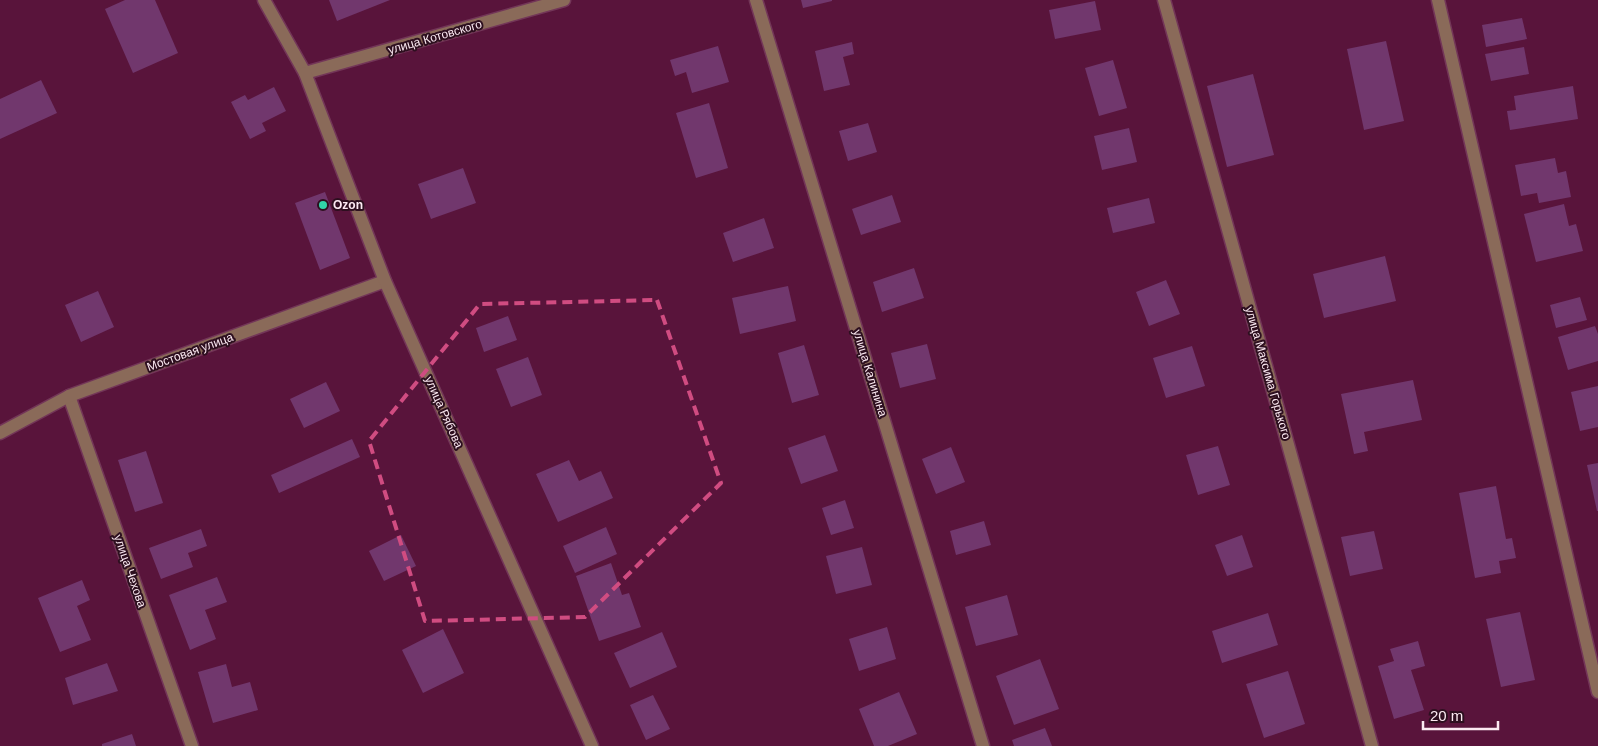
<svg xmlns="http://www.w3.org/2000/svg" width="1598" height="746" font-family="Helvetica,sans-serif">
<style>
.building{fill:#71376d}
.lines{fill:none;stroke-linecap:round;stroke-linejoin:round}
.minor-casing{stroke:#733658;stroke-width:15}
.tertiary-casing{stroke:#733658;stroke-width:15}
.minor{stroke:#8a6a59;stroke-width:12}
.tertiary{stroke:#8a6a59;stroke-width:12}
.marked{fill:none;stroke:#d04c81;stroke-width:4;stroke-dasharray:10 6;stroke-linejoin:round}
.poi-dot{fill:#31d4a9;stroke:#2d0f1f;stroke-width:2}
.labels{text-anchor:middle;stroke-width:4;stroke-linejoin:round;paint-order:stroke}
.street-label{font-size:12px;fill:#fceaf2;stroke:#2d0f1f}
.poi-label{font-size:12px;font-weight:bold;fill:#fceaf2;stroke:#2d0f1f;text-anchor:start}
</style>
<rect width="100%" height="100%" fill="#59143b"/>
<!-- building -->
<g class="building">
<polygon points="125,0 155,0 178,53 133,73 105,9"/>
<polygon points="329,0 390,0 337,21"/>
<polygon points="801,0 832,0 832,1 803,8"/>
<polygon points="1095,1 1101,30 1055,39 1049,10"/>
<polygon points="1522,18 1527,39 1486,47 1482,25"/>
<polygon points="1386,41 1404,121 1364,130 1347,49"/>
<polygon points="852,42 854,54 843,57 850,85 824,91 815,51"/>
<polygon points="718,46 729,82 692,93 686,72 675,76 670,60"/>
<polygon points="1524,47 1529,74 1491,81 1485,54"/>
<polygon points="1113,60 1127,108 1099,116 1085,68"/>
<polygon points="1253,74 1274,155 1227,167 1207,86"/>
<polygon points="41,80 57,113 0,139 0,99"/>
<polygon points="1573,86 1578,119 1510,130 1507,111 1516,110 1514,96"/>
<polygon points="274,87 286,111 262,123 266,131 250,139 231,102 245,95 248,100"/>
<polygon points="709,103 728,168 696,178 676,113"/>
<polygon points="868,123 877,152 848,161 839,131"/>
<polygon points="1129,128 1137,162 1102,170 1094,136"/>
<polygon points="1555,158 1558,173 1566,171 1571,197 1539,203 1537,193 1521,196 1515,165"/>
<polygon points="463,168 476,203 431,219 418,184"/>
<polygon points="325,192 350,258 320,270 295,203"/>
<polygon points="892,195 901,222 861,235 852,209"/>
<polygon points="1149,198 1155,223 1113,233 1107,208"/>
<polygon points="1564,204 1569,226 1576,224 1583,251 1536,262 1524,214"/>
<polygon points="764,218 774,248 733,262 723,233"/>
<polygon points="1385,256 1396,301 1324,318 1313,274"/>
<polygon points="914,268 924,298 882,312 873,282"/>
<polygon points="1166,280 1180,314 1149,326 1136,292"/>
<polygon points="788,286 796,321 740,334 732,298"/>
<polygon points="98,291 114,327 81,342 65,305"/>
<polygon points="1580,297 1587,320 1556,328 1550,305"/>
<polygon points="508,316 517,340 484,352 476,328"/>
<polygon points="1595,326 1598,334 1598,361 1568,370 1558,337"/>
<polygon points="927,344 936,379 900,388 891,353"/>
<polygon points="804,345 819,395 792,403 778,353"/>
<polygon points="1192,346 1205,386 1166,398 1153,358"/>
<polygon points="528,357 542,395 511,407 496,369"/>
<polygon points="1413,380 1422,420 1364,432 1368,451 1354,454 1341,394"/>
<polygon points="326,382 340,411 304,428 290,399"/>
<polygon points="1598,386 1598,427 1580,431 1571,392"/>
<polygon points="825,435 838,471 801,484 788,448"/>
<polygon points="352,439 360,457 279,493 271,475"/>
<polygon points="1218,446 1230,485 1198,495 1186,455"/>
<polygon points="951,447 965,482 936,494 922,459"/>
<polygon points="146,451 163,503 135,512 118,460"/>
<polygon points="569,460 579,481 601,471 613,498 558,522 536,474"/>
<polygon points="1598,463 1598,511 1597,511 1587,465"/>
<polygon points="1496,486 1506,539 1512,538 1516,558 1499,561 1501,573 1475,578 1459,493"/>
<polygon points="845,500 854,528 831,535 822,508"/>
<polygon points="984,521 991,545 956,555 950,531"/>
<polygon points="606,527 617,554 575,573 563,546"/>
<polygon points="201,529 207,546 188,553 193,567 161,579 149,548"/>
<polygon points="1374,531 1383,569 1350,576 1341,537"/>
<polygon points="401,535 416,566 384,581 369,551"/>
<polygon points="1242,535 1253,567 1227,576 1215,545"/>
<polygon points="862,547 872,585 836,594 826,556"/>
<polygon points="611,563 622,595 629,593 641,627 599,641 576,576"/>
<polygon points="217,577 227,602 205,610 216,639 190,650 169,595"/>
<polygon points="82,580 90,600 77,606 91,640 60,652 38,598"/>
<polygon points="1007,595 1018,635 976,646 965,607"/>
<polygon points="1520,612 1535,680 1501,687 1486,619"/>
<polygon points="1268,613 1278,645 1222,663 1212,631"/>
<polygon points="887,627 896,659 859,671 849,639"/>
<polygon points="443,629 464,673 423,693 402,650"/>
<polygon points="662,632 677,667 630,688 614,653"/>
<polygon points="1418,641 1425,666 1411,670 1424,710 1394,719 1378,666 1394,661 1390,649"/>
<polygon points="1040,659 1059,709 1014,725 996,676"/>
<polygon points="107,663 118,691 73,705 65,678"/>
<polygon points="226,664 232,687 250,682 258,710 213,723 198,672"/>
<polygon points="1288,671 1305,724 1264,738 1246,684"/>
<polygon points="899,692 917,734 888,746 874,746 859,709"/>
<polygon points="653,695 670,729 646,740 630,705"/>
<polygon points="1045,728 1052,746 1014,746 1012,740"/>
<polygon points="132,734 136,746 102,746 102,744"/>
</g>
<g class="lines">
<defs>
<g id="minor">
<polyline points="264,0 305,73 564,0"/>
<polyline points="756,0 983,746"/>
<polyline points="1164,0 1372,746"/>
<polyline points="1438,0 1598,692"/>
<polyline points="69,396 192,746"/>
<polyline points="0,433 69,396 385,281"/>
</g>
<polyline id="tertiary" points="305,73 385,281 592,746"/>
</defs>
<!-- minor casing -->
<use href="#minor" class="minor-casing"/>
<!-- tertiary casing -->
<use href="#tertiary" class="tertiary-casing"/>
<!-- minor -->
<use href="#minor" class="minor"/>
<!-- tertiary -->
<use href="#tertiary" class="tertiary"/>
</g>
<!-- marked area -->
<path class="marked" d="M657,300L721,483L585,617L425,621L369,441L480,304Z"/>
<!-- markers -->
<circle class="poi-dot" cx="323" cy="205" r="5"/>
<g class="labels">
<!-- street labels -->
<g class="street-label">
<text transform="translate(435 37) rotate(-16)" y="4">улица Котовского</text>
<text transform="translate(190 352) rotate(-20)" y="4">Мостовая улица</text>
<text transform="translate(870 373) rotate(73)" y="4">улица Калинина</text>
<text transform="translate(1268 373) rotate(74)" y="4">улица Максима Горького</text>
<text transform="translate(444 412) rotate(66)" y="4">улица Рябова</text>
<text transform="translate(130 571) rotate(71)" y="4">улица Чехова</text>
</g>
<!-- poi labels -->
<g class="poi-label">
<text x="333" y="209">Ozon</text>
</g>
</g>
<!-- scale -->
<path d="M1423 721v8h75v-8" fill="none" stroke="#fceaf2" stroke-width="2.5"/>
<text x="1430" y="721" font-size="15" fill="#fceaf2" stroke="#2d0f1f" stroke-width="4" paint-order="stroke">20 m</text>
</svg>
